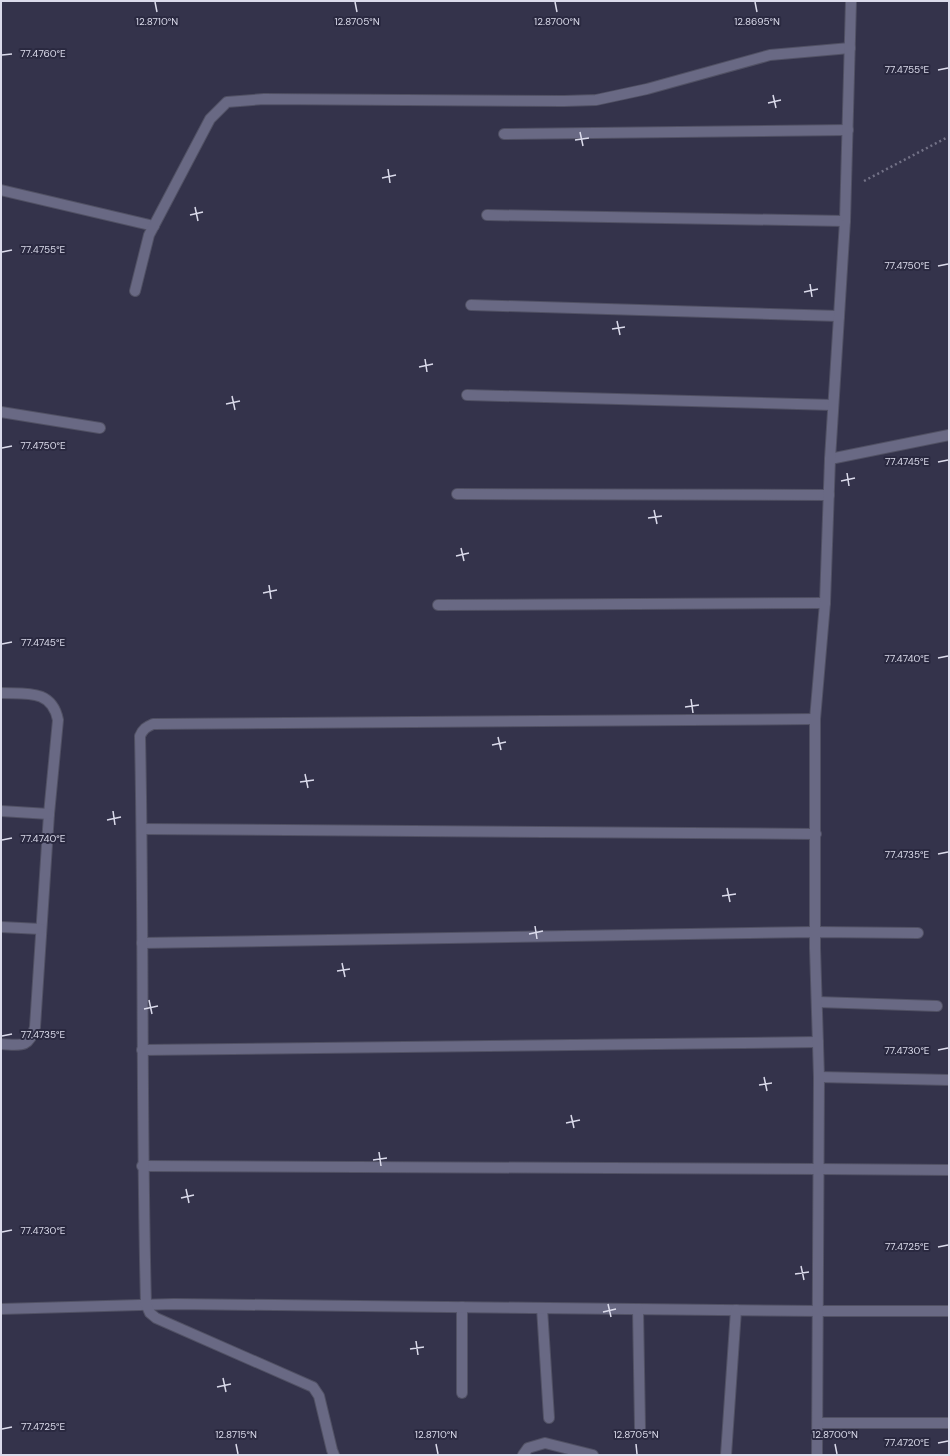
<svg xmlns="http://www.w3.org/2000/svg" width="950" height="1456" font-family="'DM Sans',sans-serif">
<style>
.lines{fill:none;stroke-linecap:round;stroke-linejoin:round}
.minor-casing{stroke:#515164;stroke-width:12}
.path{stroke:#737287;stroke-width:2.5;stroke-dasharray:2 3;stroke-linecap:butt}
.minor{stroke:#696984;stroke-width:10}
.ticks{fill:none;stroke:#dbdbeb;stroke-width:1.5}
.ticks-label{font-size:10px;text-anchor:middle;fill:#dbdbeb;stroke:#2a2940;stroke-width:4;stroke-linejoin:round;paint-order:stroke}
</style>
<rect width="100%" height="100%" fill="#34334b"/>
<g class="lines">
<defs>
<g id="minor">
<polyline points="504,134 848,130"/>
<polyline points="1,190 154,226"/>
<polyline points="487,215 845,221"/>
<polyline points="135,291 149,235 210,119 227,102 264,99 564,101 596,100 647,89 770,55 850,48"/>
<polyline points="471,305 839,316"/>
<polyline points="467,395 833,405"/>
<polyline points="1,412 100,428"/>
<polyline points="830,459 949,435"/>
<polyline points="457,494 829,495"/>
<polyline points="438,605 825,603"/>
<path d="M1,693C26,694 52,689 58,720L49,814L35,1027C29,1049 20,1045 1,1044"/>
<polyline points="1,811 49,814"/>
<polyline points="142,829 816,834"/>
<polyline points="1,927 41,929"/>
<polyline points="142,943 815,932 918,933"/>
<polyline points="817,1002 937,1006"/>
<polyline points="142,1050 818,1042"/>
<polyline points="819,1077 949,1080"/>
<polyline points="142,1166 819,1169 949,1170"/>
<polyline points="462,1307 462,1393"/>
<polyline points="542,1308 549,1418"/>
<polyline points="1,1309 174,1304 819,1311 949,1311"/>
<polyline points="638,1309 640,1428"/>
<polyline points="818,1423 949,1423"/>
<path d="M334,1455L332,1450L319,1396L313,1387L156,1318L150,1313L146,1304C141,1115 144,926 140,736C143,729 146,727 153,724L815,719"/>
<polyline points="523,1455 528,1448 545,1443 593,1455"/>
<polyline points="726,1455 736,1310"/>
<polyline points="817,1455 819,1077 815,948 815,719 825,603 830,459 845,221 851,1"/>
</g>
</defs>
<!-- minor casing -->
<use href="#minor" class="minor-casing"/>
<!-- path -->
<polyline class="path" points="864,181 946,138 949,138"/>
<!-- minor -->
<use href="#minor" class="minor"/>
</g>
<!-- ticks -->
<path class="ticks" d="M155,2L157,12M355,2L357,12M555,2L557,12M755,2L757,12M2,55L12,54M938,70L948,68M773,95L776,108M768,103L781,100M580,132L583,146M575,140L589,138M388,169L390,183M382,178L396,175M195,207L198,221M190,215L203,212M2,252L12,250M938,266L948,264M810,284L812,297M804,292L818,289M617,321L620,335M612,329L625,327M425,359L427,372M419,367L433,364M232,396L235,410M226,404L240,401M2,448L12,446M938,462L948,460M847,473L849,486M841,481L855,478M654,510L657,524M648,518L662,516M461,548L464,561M456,556L469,553M269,585L271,599M263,593L277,590M2,644L12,642M938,658L948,656M691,699L693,713M685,707L699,705M498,737L501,750M492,745L506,742M305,774L308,788M300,782L314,780M113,811L115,825M107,820L121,817M2,840L12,838M938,854L948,852M727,888L730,902M722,896L736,894M535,926L537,939M529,934L543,931M342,963L345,977M337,971L350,969M149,1000L152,1014M144,1009L158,1006M2,1036L12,1034M938,1050L948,1048M764,1077L767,1091M759,1085L772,1083M571,1115L574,1128M566,1123L580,1120M379,1152L381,1166M373,1160L387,1158M186,1189L189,1203M181,1198L194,1195M2,1232L12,1230M938,1247L948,1245M801,1266L804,1280M795,1274L809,1272M608,1304L611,1317M603,1312L616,1309M416,1341L418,1355M410,1349L424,1347M223,1378L226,1392M217,1387L231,1384M2,1429L12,1427M938,1443L948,1441M236,1444L238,1454M436,1444L438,1454M636,1444L637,1454M835,1444L837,1454"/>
<g class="ticks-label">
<text x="157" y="25">12.8710°N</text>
<text x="357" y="25">12.8705°N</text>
<text x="557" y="25">12.8700°N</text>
<text x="757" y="25">12.8695°N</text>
<text x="43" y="57">77.4760°E</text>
<text x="907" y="73">77.4755°E</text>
<text x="43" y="253">77.4755°E</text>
<text x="907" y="269">77.4750°E</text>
<text x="43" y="449">77.4750°E</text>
<text x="907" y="465">77.4745°E</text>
<text x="43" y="646">77.4745°E</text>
<text x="907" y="662">77.4740°E</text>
<text x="43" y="842">77.4740°E</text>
<text x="907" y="858">77.4735°E</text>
<text x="43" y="1038">77.4735°E</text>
<text x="907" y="1054">77.4730°E</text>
<text x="43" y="1234">77.4730°E</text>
<text x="907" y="1250">77.4725°E</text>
<text x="43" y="1430">77.4725°E</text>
<text x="236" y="1438">12.8715°N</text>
<text x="436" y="1438">12.8710°N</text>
<text x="636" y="1438">12.8705°N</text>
<text x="835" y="1438">12.8700°N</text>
<text x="907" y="1446">77.4720°E</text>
</g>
<!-- border -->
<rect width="950" height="1456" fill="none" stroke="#dbdbeb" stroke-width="4"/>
</svg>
